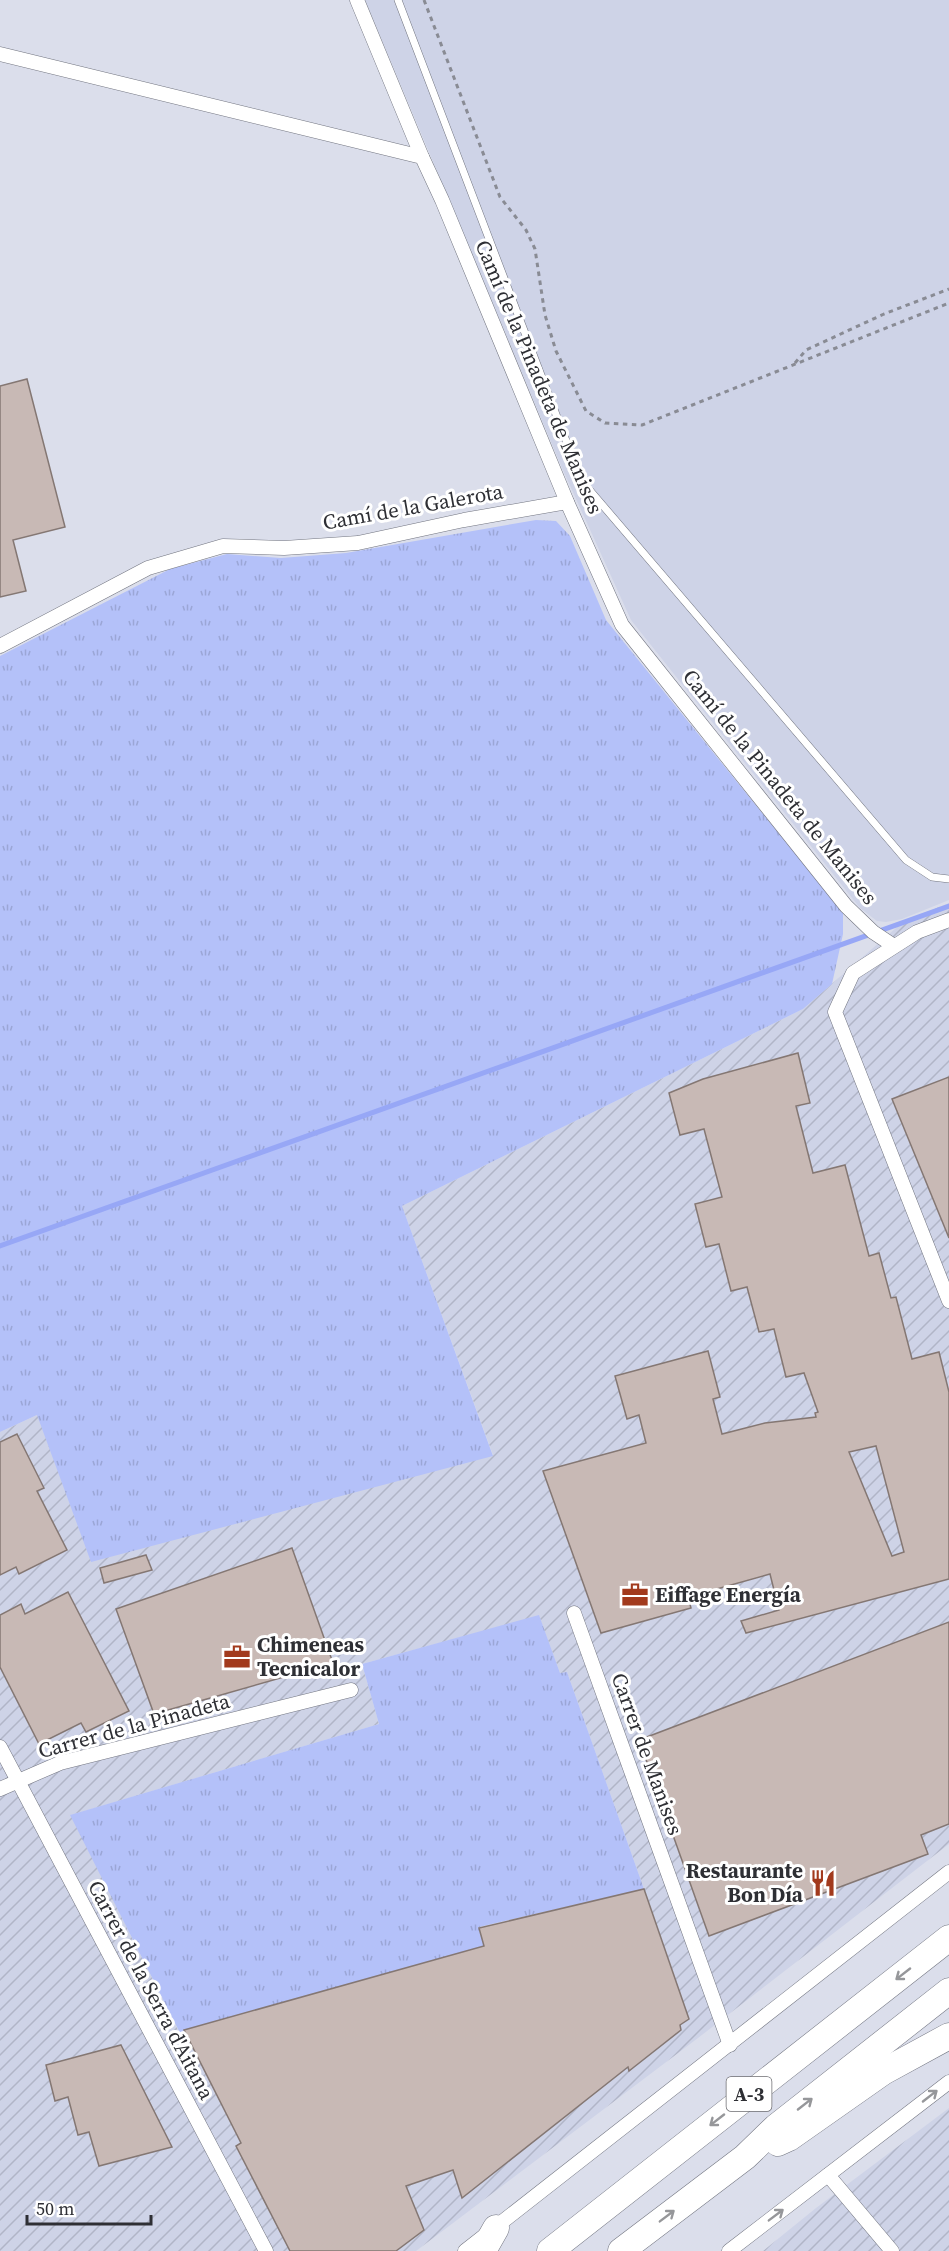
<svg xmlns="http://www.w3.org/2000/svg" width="949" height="2251" font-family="'Source Serif 4',serif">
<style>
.built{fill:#ced3e7}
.industrial{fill:url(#industrial-furrows);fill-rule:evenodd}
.grass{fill:url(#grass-tufts)}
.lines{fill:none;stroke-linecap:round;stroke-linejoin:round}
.stream{stroke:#97a7f6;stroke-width:5}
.building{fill:#c8b9b5;stroke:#847773;stroke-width:1.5;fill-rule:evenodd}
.service-casing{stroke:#727580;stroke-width:8}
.minor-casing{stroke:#727580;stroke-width:15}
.motorway-casing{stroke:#727580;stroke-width:27}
.path{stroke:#898b94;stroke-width:3;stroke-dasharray:4.5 4.5;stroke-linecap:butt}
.service{stroke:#fff;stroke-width:7}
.minor{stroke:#fff;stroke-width:14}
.motorway{stroke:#fff;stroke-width:26}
.oneway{stroke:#96979a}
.labels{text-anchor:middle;stroke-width:6;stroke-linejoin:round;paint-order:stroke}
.shield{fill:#fff;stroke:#6d6d71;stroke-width:1.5}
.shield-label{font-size:20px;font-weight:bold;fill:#2e2f34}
.street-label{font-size:21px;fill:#2e2f34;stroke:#fff}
.poi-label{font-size:21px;font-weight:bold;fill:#2e2f34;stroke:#fff;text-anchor:start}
</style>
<defs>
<pattern id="industrial-furrows" width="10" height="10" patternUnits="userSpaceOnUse" patternTransform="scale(1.5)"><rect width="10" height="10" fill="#ced3e7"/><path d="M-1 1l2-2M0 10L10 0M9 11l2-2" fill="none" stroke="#b1b5c7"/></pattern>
<pattern id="grass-tufts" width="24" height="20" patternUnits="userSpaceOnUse" patternTransform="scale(1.5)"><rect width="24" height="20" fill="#b4c1f9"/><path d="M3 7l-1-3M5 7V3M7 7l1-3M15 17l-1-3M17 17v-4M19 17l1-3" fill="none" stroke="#9ba6d6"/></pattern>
</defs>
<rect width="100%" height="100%" fill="#dbdeeb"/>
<!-- built -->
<polygon class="built" points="365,0 949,0 949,900 902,919 886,922 877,921 860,908 631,620 562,468"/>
<!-- industrial -->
<g class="industrial">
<path d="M949,903V1844L698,2038L416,2251H0V1432L37,1415L493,1455L402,1206L803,1009L904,921ZM539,1616L560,1673L567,1672L644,1889L479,1928L484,1946L179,2032L71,1815L379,1724L362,1664Z"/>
<polygon points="949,2108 949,2251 763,2251 816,2208"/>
</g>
<!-- grass -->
<g class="grass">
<polygon points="536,520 556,521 570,536 606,620 843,913 843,934 832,984 803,1009 402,1206 493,1456 91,1562 37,1415 0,1432 0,656 170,569 227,554 281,558 346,553"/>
<polygon points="539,1615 560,1673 567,1672 644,1889 479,1927 484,1946 180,2033 70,1815 379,1724 362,1664"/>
</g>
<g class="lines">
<!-- stream -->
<polyline class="stream" points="0,1246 949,906"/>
</g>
<!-- building -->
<g class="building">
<polygon points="27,379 65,527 13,540 26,591 0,597 0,386"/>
<path d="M798,1053L810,1103L796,1106L813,1173L845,1165L869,1256L879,1253L891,1298L896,1297L912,1359L939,1352L949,1392V1579L746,1633L741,1621L779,1610L770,1574L688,1597L691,1608L601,1633L543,1471L646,1443L639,1415L627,1419L615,1376L708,1351L720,1397L713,1399L722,1434L765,1423L816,1417L815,1413L818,1412L804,1373L786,1377L774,1329L759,1332L747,1287L731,1291L719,1244L706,1247L695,1204L722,1197L704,1129L680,1135L669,1093L703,1079ZM876,1446L904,1552L892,1556L849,1452Z"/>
<polygon points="949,1077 949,1238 892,1099"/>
<polygon points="17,1434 44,1488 37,1491 67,1550 19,1574 16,1567 0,1575 0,1442"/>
<polygon points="292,1548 333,1663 154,1714 116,1609"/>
<polygon points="146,1555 152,1570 104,1583 100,1568"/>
<polygon points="68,1592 129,1711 86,1732 81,1723 39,1744 0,1667 0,1615 21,1604 25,1614"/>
<polygon points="949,1622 949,1824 921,1835 928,1854 709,1936 639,1740"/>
<polygon points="644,1889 689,2019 680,2025 681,2030 629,2071 628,2067 462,2198 453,2170 406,2186 424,2230 396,2251 290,2251 236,2146 241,2143 184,2030 484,1946 479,1928"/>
<polygon points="121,2045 172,2147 99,2166 89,2132 78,2135 68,2097 55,2101 46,2065"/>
</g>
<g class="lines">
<defs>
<polyline id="service" points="398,0 581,480 906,860 932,877 949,879"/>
<g id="minor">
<polyline points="357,0 422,157"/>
<polyline points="0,54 422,157 442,200 567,502 622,625 846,906 873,932 894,946"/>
<polyline points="0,646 148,568 223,546 284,548 358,543 464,520 567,502"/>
<polyline points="949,920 917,932 853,973 835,1012 949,1301"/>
<polyline points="574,1613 730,2045"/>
<polyline points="0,1747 266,2251"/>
<polyline points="0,1789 60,1763 351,1690"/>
<polyline points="828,2175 892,2251"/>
<polyline points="465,2251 949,1872"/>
<polyline points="729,2251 949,2082"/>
</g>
<g id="motorway">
<polyline points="778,2143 789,2138 883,2072 949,2036"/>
<polyline points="483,2251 496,2228"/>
<polyline points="550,2251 949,1938"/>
<polyline points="621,2251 745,2157 776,2127 949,1991"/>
</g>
</defs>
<!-- service casing -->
<use href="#service" class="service-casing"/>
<!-- minor casing -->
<use href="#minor" class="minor-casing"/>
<!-- motorway casing -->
<use href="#motorway" class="motorway-casing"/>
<!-- path -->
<g class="path">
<polyline points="424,0 500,197 526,230 535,249 545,315 556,351 586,411 605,423 642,425 949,303"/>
<polyline points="795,363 806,350 884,314 949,289"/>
</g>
<!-- service -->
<use href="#service" class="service"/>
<!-- minor -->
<use href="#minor" class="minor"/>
<!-- motorway -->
<use href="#motorway" class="motorway"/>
</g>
<!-- one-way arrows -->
<defs><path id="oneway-shaft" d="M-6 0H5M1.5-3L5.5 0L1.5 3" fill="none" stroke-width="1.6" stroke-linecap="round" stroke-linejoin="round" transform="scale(1.5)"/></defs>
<g class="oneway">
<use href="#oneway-shaft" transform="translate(903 1974) rotate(142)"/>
<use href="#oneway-shaft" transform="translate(930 2096) rotate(-38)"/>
<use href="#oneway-shaft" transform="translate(805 2104) rotate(-38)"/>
<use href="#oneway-shaft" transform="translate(717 2120) rotate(142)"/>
<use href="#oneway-shaft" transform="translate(776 2215) rotate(-37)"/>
<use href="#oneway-shaft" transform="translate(667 2216) rotate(-37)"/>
</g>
<!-- icons -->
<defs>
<symbol id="office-bare" viewBox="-9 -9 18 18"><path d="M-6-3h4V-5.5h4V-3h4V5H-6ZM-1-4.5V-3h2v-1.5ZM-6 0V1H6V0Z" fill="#a23a1d" stroke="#fff" stroke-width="2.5" paint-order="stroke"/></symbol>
<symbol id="restaurant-bare" viewBox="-9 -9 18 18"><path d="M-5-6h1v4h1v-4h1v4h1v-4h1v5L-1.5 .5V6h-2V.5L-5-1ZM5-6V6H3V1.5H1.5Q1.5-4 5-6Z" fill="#a23a1d" stroke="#fff" stroke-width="2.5" paint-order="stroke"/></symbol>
</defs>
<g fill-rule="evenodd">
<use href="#office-bare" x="616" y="1576" width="38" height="38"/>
<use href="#office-bare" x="218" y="1638" width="38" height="38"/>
<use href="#restaurant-bare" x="804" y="1864" width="38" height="38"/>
</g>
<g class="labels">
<!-- shield labels -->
<rect class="shield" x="726.5" y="2077" width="45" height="34" rx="4.5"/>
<g class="shield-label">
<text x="749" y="2101">A-3</text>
</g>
<!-- street labels -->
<g class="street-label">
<text transform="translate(539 377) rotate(67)" y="7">Camí de la Pinadeta de Manises</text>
<text transform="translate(413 507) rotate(-10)" y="7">Camí de la Galerota</text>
<text transform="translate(780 787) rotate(51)" y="7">Camí de la Pinadeta de Manises</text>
<text transform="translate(134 1726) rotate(-15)" y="7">Carrer de la Pinadeta</text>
<text transform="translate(647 1754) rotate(70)" y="7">Carrer de Manises</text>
<text transform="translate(151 1990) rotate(62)" y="7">Carrer de la Serra d'Aitana</text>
</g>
<!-- poi labels -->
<g class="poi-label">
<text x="655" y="1602">Eiffage Energía</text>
<text x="257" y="1652">Chimeneas<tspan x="257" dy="24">Tecnicalor</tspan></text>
<text x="803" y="1878" text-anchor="end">Restaurante<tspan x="803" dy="24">Bon Día</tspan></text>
</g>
</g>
<!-- scale -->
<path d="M27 2215v9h124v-9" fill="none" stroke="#2e2f34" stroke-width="3"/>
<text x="36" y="2215" font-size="18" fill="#2e2f34" stroke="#ffffff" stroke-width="4.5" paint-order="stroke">50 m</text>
</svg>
